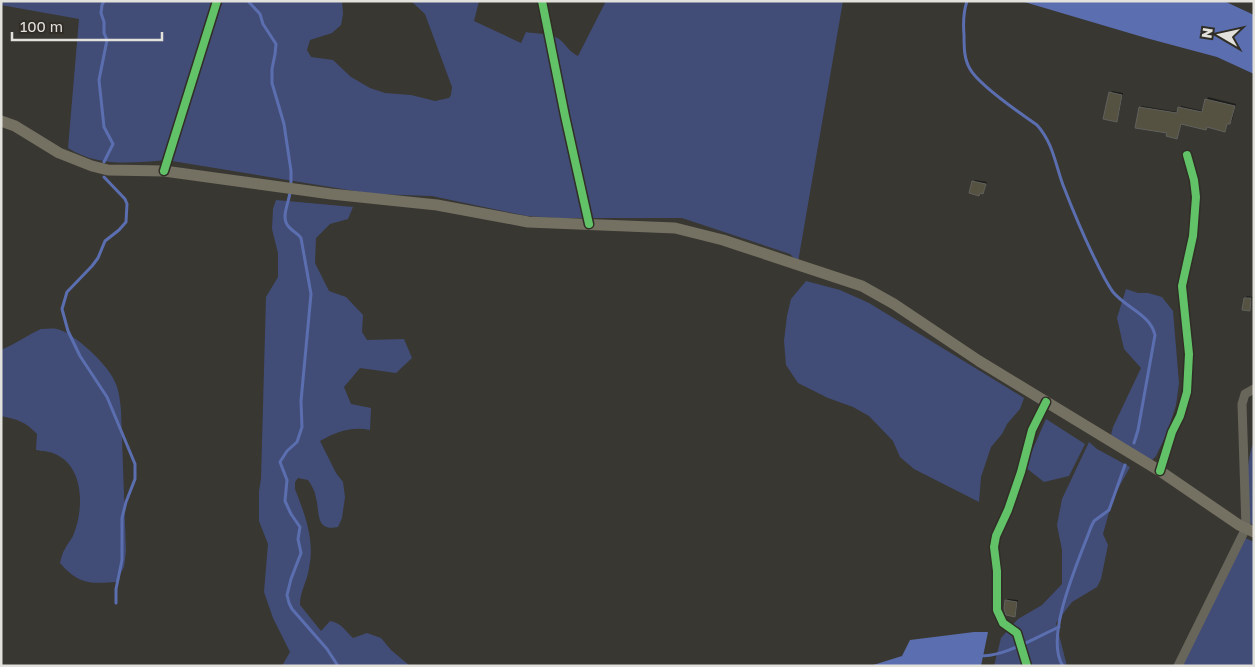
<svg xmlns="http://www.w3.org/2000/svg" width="1255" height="667" font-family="'Golos Text',sans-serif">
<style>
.green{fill:#424d77}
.water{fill:#5b6eaf}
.shadow{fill:#0007}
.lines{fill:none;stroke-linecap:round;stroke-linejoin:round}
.stream{stroke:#5b6eaf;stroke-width:3}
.building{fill:#555242;stroke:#61615d}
.minor{stroke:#68665b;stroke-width:9}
.secondary{stroke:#747062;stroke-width:11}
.cycleway-casing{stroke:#302e26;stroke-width:11}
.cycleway{stroke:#61c268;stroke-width:8}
</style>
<rect width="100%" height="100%" fill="#383732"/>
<!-- green -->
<g class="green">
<path d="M1,1H342L343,14L341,25L332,33L310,40L307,50L311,57L333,60L351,77L370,88L385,93L411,95L435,101L449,98L451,95L452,87L425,14L411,1H479L474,21L521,43L526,32C536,34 550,33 559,39C566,44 569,52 578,56L606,1H843L798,262L790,254L682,218H557L527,216L432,196L373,194L166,160C132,163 98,167 68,148L79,19L1,5Z"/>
<path d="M276,200L353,207L348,219L330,224L316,238L315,263L329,291L346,297L363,315L362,332L367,340L404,339L412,358L396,373L360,368L344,387L351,404L371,408L370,430C351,426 336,432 320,441L336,473L343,482L345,497L342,518L338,527C315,532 320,512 316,498C315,491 312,486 308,480L298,478L295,482V489C305,515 315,540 309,568C307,583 300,590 300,605L321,631L330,621C342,623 344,630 353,638L367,633L381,638L391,650L410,666H282L290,652L273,618L264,592L268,544L259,521V491L261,479L266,297L278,277V253L272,229L273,209Z"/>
<polygon points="806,281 840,290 869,303 1024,398 1020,409 1007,424 1002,434 991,447 981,477 979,502 914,469 900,457 893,441 869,416 853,407 828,398 798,383 786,365 784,341 787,316 791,299"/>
<polygon points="1126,289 1138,293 1148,293 1162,297 1173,311 1179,383 1176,405 1167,433 1156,456 1151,461 1110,439 1113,427 1141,368 1124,349 1117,318"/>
<path d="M41,329C46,329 52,328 57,329C73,332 108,365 114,380C119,389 120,400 121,410L126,551L124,567L116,582C90,584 78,584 60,563C61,559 62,553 65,549C67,544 71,540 73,536C84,510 85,467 55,454C49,451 42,451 36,450L37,434C26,422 17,419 1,416V350C16,344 27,335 41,329Z"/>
<polygon points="1046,419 1085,444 1069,476 1044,482 1025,467"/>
<path d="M1254,440V525L1246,522C1246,494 1245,467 1254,440Z"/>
<polygon points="1089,442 1097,449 1130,467 1113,498 1103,534 1108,545 1101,579 1097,587 1072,602 1056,623 1067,666 994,666 1001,638 1018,619 1042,605 1062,584 1062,550 1057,525 1062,499"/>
<polygon points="1243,537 1254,542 1254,666 1175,666"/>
</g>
<!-- water -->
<g class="water">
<polygon points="1021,1 1224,1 1254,15 1254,74 1217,57 1146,38"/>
<polygon points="974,632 988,632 981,666 870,666 902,656 910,640"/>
</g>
<!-- shadow -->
<g class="shadow">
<polygon points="1112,91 1123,93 1118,119 1116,121 1110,93"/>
<polygon points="1208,97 1236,104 1232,121 1228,122 1225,130 1208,126 1206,129 1182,123 1177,137 1140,108 1142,106 1178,112 1181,106 1203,111"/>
<polygon points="975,180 987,182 983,193 979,194 973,182"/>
<polygon points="1247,296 1253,297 1250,305 1244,304"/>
<polygon points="1008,599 1018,600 1016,613 1015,615 1006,601"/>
</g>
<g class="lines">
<!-- stream -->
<g class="stream">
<polyline points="248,1 260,14 263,24 276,44 275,54 272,69 272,83 284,124 291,171 291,186"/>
<path d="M967,1C963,13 963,23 964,35C964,47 964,59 970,69C979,85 1021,114 1037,125C1053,143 1055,163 1063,185C1075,216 1089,249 1105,279C1108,284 1110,288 1113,292C1126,308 1150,314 1155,335L1138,430L1134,443"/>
<polyline points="104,162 113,144 104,127 99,80 107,40 104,33 104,22 101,13 102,5 104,1"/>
<polyline points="104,177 125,199 127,204 126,222 119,230 105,241 98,258 92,266 67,292 62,309 68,331 80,356 107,397 135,464 135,479 126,502 122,518 122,560 116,589 116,603"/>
<path d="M290,192C289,203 280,218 289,227C293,232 298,233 301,238L311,294L301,401L302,427L297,442L287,451L280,462L287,480L285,501L291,514L300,527L298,539L301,553L291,579L287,595L289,603L292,609L327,649L338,666"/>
<path d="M979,655C998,660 1039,636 1059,627"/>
<path d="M1063,666C1043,637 1080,558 1091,527L1094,521L1109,510L1125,465"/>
</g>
</g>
<!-- building -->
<g class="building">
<polygon points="1109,92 1122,95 1117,122 1103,119"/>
<polygon points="1205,99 1235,106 1230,124 1227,124 1225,132 1207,127 1206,130 1181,124 1177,139 1166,136 1167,133 1135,128 1139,107 1177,113 1178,107 1202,112"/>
<polygon points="972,181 986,184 983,194 980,193 979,196 969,193"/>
<polygon points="1244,298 1251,298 1250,311 1242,310"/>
<polygon points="1005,600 1017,602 1015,617 1006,615 1004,609"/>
</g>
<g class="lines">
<!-- minor -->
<g class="minor">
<polyline points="542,1 565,116 589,224"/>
<polyline points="164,171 217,1"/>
<polyline points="1160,471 1172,432 1180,416 1187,392 1189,354 1182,286 1193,236 1196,197 1194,180 1187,155"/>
<polyline points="1027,666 1017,633 1003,623 997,610 997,571 994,547 996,536 1008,510 1021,472 1032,430 1046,402"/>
<polyline points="1178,666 1246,528 1242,404 1245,394 1254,389"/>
</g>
<!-- secondary -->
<polyline class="secondary" points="1,121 15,126 59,153 92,166 108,170 164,171 331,194 437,205 528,222 675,228 723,240 862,286 894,304 979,361 1160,471 1239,525 1254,532"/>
<defs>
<g id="cycleway">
<polyline points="542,1 565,116 589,224"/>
<polyline points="164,171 217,1"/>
<polyline points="1160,471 1172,432 1180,416 1187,392 1189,354 1182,286 1193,236 1196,197 1194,180 1187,155"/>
<polyline points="1027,666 1017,633 1003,623 997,610 997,571 994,547 996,536 1008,510 1021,472 1032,430 1046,402"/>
</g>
</defs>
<!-- cycleway casing -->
<use href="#cycleway" class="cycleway-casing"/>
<!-- cycleway -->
<use href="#cycleway" class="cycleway"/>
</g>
<!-- border -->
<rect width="1255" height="667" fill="none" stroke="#e2e1dc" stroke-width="5"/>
<!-- north arrow -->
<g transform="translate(1220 35) rotate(279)" stroke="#302e26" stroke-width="4" paint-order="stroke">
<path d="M0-4L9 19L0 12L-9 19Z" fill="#e2e1dc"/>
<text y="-8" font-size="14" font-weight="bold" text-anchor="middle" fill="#e2e1dc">N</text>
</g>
<!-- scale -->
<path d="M12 32v8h150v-8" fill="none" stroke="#e2e1dc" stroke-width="2.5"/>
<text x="20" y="32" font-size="15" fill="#e2e1dc" stroke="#302e26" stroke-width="4" paint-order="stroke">100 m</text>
</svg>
